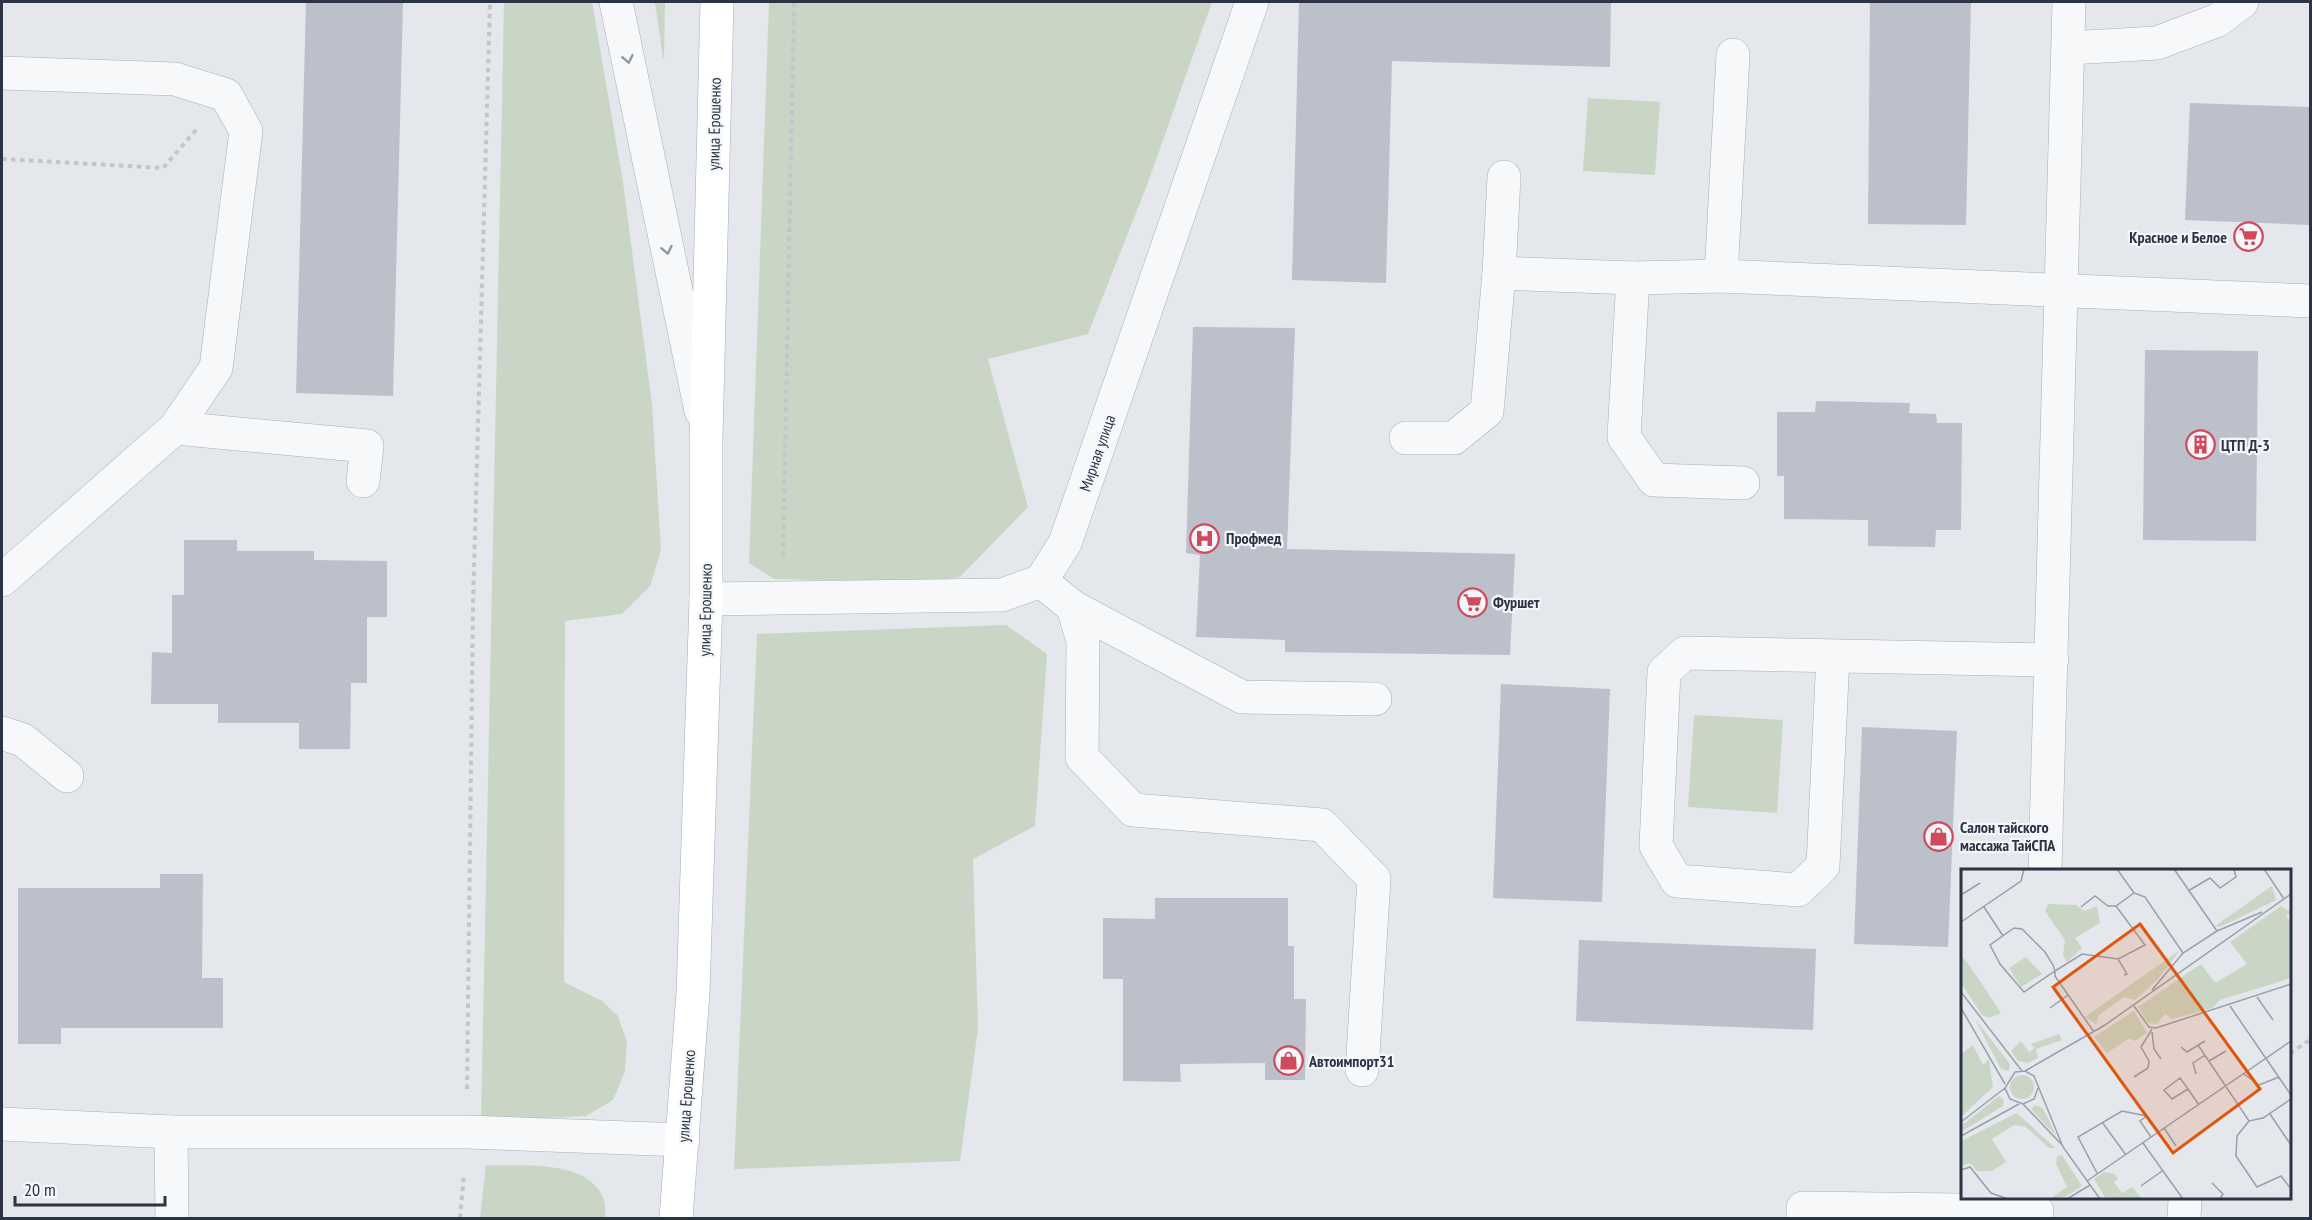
<svg xmlns="http://www.w3.org/2000/svg" width="2312" height="1220" font-family="'PT Sans Narrow',sans-serif">
<style>
.green{fill:#c9d6c5}
.building{fill:#bbc0ca}
.lines{fill:none;stroke-linecap:round;stroke-linejoin:round}
.minor-casing{stroke:#a9aeb7;stroke-width:34}
.major-casing{stroke:#a3abb8;stroke-width:34}
.path{stroke:#c2c5cb;stroke-width:4;stroke-dasharray:4.5 4.5;stroke-linecap:butt}
.minor{stroke:#f7f8fa;stroke-width:33}
.major{stroke:#fff;stroke-width:33}
.oneway{stroke:#9196a0}
.labels{text-anchor:middle;stroke-width:4.5;stroke-linejoin:round;paint-order:stroke}
.street-label{font-size:16px;fill:#2b3445;stroke:#f4f6f9}
.poi-label{font-size:16px;font-weight:bold;fill:#2b3445;stroke:#f4f6f9;text-anchor:start}
.inset-road{fill:none;stroke:#9a9fa9;stroke-width:1.5}
.view{fill:#df570f;fill-opacity:0.15;stroke:#df570f;stroke-width:3}
.inset-edge{fill:none;stroke:#2b3445;stroke-width:3}
</style>
<rect width="100%" height="100%" fill="#e4e7ec"/>
<!-- green -->
<g class="green">
<polygon points="504,2 592,2 623,182 652,405 661,550 650,586 622,614 565,621 564,982 602,1001 618,1016 627,1042 625,1071 613,1100 586,1116 481,1121"/>
<polygon points="655,2 665,2 664,58 663,58"/>
<polygon points="769,2 1212,2 1147,185 1088,334 988,359 1028,507 960,577 923,582 774,579 749,563"/>
<polygon points="1588,98 1660,102 1655,175 1583,171"/>
<polygon points="1006,625 1047,654 1035,826 973,859 978,1028 960,1161 734,1169 757,634"/>
<polygon points="1694,715 1783,720 1777,813 1688,807"/>
<path d="M486,1165C522,1167 589,1158 604,1200C606,1205 605,1213 605,1218H480Z"/>
</g>
<!-- building -->
<g class="building">
<polygon points="306,2 403,2 393,396 296,393"/>
<polygon points="1299,2 1611,2 1610,67 1392,61 1386,283 1292,280"/>
<polygon points="1870,2 1971,2 1966,225 1868,224"/>
<polygon points="2190,103 2310,107 2310,225 2185,220"/>
<polygon points="1193,327 1295,328 1287,549 1515,554 1510,655 1285,652 1285,640 1196,637 1200,555 1186,553"/>
<polygon points="2145,350 2258,351 2256,541 2143,540"/>
<polygon points="1816,401 1910,403 1909,413 1936,414 1937,423 1962,423 1961,530 1936,530 1935,547 1868,546 1868,520 1784,519 1784,476 1777,476 1777,412 1815,412"/>
<polygon points="184,540 237,540 237,551 314,551 314,560 387,561 387,617 367,617 367,683 351,683 350,749 299,749 299,723 218,723 218,704 151,704 152,652 172,653 172,595 184,595"/>
<polygon points="1501,684 1610,689 1602,902 1493,898"/>
<polygon points="1862,727 1957,731 1948,947 1854,944"/>
<polygon points="160,874 203,874 202,978 223,978 223,1028 61,1028 61,1044 18,1044 18,888 160,888"/>
<polygon points="1155,898 1288,898 1288,946 1294,946 1294,999 1306,999 1305,1080 1265,1080 1265,1063 1180,1064 1181,1082 1123,1081 1123,979 1103,979 1103,918 1155,919"/>
<polygon points="1579,940 1816,949 1813,1030 1576,1021"/>
</g>
<g class="lines">
<defs>
<g id="minor">
<polyline points="616,2 701,411"/>
<polyline points="2069,48 2157,43 2218,20 2242,2"/>
<polyline points="2,73 175,79 226,95 246,131 216,368 175,428 367,446 363,481"/>
<polyline points="1499,273 1633,278 1721,276 2310,301"/>
<polyline points="1721,276 1733,55"/>
<polyline points="1633,278 1624,437 1654,480 1743,483"/>
<polyline points="1406,438 1454,438 1487,411 1499,273 1504,177"/>
<polyline points="2,580 175,428"/>
<polyline points="1041,581 1073,607 1083,641 1082,757 1133,810 1322,825 1374,879 1362,1070"/>
<polyline points="706,599 1002,595 1041,581 1065,543 1252,2"/>
<polyline points="1073,607 1242,697 1375,699"/>
<polyline points="1833,656 1823,866 1798,890 1677,881 1656,846 1664,672 1685,653 2052,660"/>
<polyline points="2,733 23,740 67,776"/>
<polyline points="2045,870 2069,2"/>
<polyline points="2,1124 171,1132 467,1132 683,1140"/>
<polyline points="171,1132 172,1218"/>
<polyline points="1803,1218 1803,1208 2037,1211"/>
<polyline points="2184,1218 2185,1198"/>
</g>
<polyline id="major" points="676,1218 693,993 706,599 706,438 717,2"/>
</defs>
<!-- minor casing -->
<use href="#minor" class="minor-casing"/>
<!-- major casing -->
<use href="#major" class="major-casing"/>
<!-- path -->
<g class="path">
<polyline points="2,159 163,168 196,130"/>
<polyline points="783,556 794,2"/>
<polyline points="2290,1053 2310,1040"/>
<polyline points="467,1089 473,604 490,2"/>
<polyline points="460,1218 464,1174"/>
</g>
<!-- minor -->
<use href="#minor" class="minor"/>
<!-- major -->
<use href="#major" class="major"/>
</g>
<!-- one-way arrows -->
<defs><path id="oneway-chevron" d="M-2-3.5L2.5 0L-2 3.5" fill="none" stroke-width="1.6" stroke-linecap="round" stroke-linejoin="round" transform="scale(1.5)"/></defs>
<g class="oneway">
<use href="#oneway-chevron" transform="translate(628 59) rotate(78)"/>
<use href="#oneway-chevron" transform="translate(667 250) rotate(78)"/>
</g>
<!-- icons -->
<defs>
<symbol id="supermarket-ring" viewBox="-11 -11 22 22"><circle r="9.5" fill="#f4f6f9" stroke="#d1495b" stroke-width="1.5"/><path d="M-6-5.5h2.5l.6 2H6L4.5 2H-2.5L-4.4-4H-6ZM-1.5 3.2a1.3 1.3 0 1 0 .1 0ZM3 3.2a1.3 1.3 0 1 0 .1 0Z" fill="#d1495b"/></symbol>
<symbol id="building-ring" viewBox="-11 -11 22 22"><circle r="9.5" fill="#f4f6f9" stroke="#d1495b" stroke-width="1.5"/><path d="M-4-6H4V6H1V3H-1V6H-4ZM-2.5-4.3h1.7v1.8h-1.7ZM.8-4.3h1.7v1.8H.8ZM-2.5-1h1.7V.8h-1.7ZM.8-1h1.7V.8H.8Z" fill="#d1495b"/></symbol>
<symbol id="hospital-ring" viewBox="-11 -11 22 22"><circle r="9.5" fill="#f4f6f9" stroke="#d1495b" stroke-width="1.5"/><path d="M-5-5h3v3.5h4V-5h3V5h-3V1.5h-4V5h-3Z" fill="#d1495b"/></symbol>
<symbol id="shop-ring" viewBox="-11 -11 22 22"><circle r="9.5" fill="#f4f6f9" stroke="#d1495b" stroke-width="1.5"/><path d="M-5-2.5h2.3a2.7 3.5 0 0 1 5.4 0H5L5.5 6h-11ZM-1.5-2.5h3a1.5 2.3 0 0 0-3 0Z" fill="#d1495b"/></symbol>
</defs>
<g fill-rule="evenodd">
<use href="#supermarket-ring" x="2232" y="220" width="33" height="33"/>
<use href="#building-ring" x="2184" y="428" width="33" height="33"/>
<use href="#hospital-ring" x="1188" y="522" width="33" height="33"/>
<use href="#supermarket-ring" x="1456" y="586" width="33" height="33"/>
<use href="#shop-ring" x="1922" y="820" width="33" height="33"/>
<use href="#shop-ring" x="1272" y="1044" width="33" height="33"/>
</g>
<g class="labels">
<!-- street labels -->
<g class="street-label">
<text transform="translate(714 124) rotate(-89)" y="6">улица Ерошенко</text>
<text transform="translate(1097 453) rotate(-71)" y="6">Мирная улица</text>
<text transform="translate(705 610) rotate(-89)" y="6">улица Ерошенко</text>
<text transform="translate(686 1096) rotate(-86)" y="6">улица Ерошенко</text>
</g>
<!-- poi labels -->
<g class="poi-label">
<text x="2227" y="243" text-anchor="end">Красное и Белое</text>
<text x="2221" y="451">ЦТП Д-3</text>
<text x="1226" y="544">Профмед</text>
<text x="1493" y="608">Фуршет</text>
<text x="1960" y="833">Салон тайского<tspan x="1960" dy="18">массажа ТайСПА</tspan></text>
<text x="1309" y="1067">Автоимпорт31</text>
</g>
</g>
<!-- overview -->
<g transform="translate(1961 869)">
<rect width="330" height="330" fill="#e4e7ec"/>
<path d="M311,17L315,31L259,58L254,57ZM87,35L115,36L123,42L136,37L139,54L114,69L121,79L106,93L102,86L104,71L84,42ZM320,37L330,43L325,47L330,54V109L259,131L251,139L211,150L204,145L196,155L187,154L177,138L240,95L254,114L286,95L269,73ZM219,81L198,109L174,131L163,128L138,146L135,155L124,148ZM0,85L17,109L40,144L28,149L21,146L0,114ZM65,88L81,105L60,118L48,99ZM173,142L186,164L174,172L168,169L146,184L133,168ZM14,150L49,195L48,202L40,200ZM98,165L101,171L75,180L77,189L67,194L57,192L50,182L60,172L68,183L74,179L70,175ZM12,176L22,196L28,190L32,218L0,248V185ZM49 218a12 12 0 1 1 24 0a12 12 0 1 1-24 0ZM38,227L43,231L42,237L0,263V257ZM74,236L82,239L96,268L70,240ZM56,244L94,279H88L65,258L53,256L31,270L45,293L31,302H16L9,294L0,297V272ZM101,286L121,317L104,328L89,330L106,318L95,295L96,287ZM143,303L154,305L157,310L153,313L161,324L171,318L180,329L145,330L133,310Z" fill="#c9d6c5"/>
<path class="inset-road" d="M156,0L173,24L184,28L222,84M213,0L256,62M303,0L323,30M227,22L249,9L259,19L275,8L273,0M0,26L19,14M155,37L184,76L157,90L166,105L163,106M23,38L42,67M120,38L134,27L147,37H155L173,24M0,53L60,12L63,0M191,121L222,84L256,62L301,43M0,123L61,202M296,128L312,151M173,137L188,158L195,159L330,115M269,137L330,226M0,139L44,215M89,139L107,126M133,163L96,110L94,107V102L92,96L84,83L61,60L53,59L29,76L39,95L63,123L94,102L121,85L157,90M191,163L193,180L200,190M237,176L288,252L302,249L330,230M220,178L226,183L244,172M248,192L265,182M64,202L144,156L330,25M235,205L232,194L244,186M283,205L298,216L318,208M173,208L187,199L188,192L180,178L191,160M77,219L73,230L62,235L49,230L44,219L54,203L64,202L73,207L102,278L139,330M227,220L211,230L203,221L219,209L227,220L238,236M62,235L102,277M309,245L330,276M288,252L276,267L275,287L296,318L320,307L330,320M0,253L44,219M141,253L165,286M203,259L215,277M0,267L58,235M190,268L179,252L186,247L198,263M182,274L222,330M0,301L9,298L30,324L47,330M136,304L117,268L161,242L186,247M126,312L330,172M251,314L262,325L259,330M180,317L201,302M106,330L129,316"/>
<path class="view" d="M179,55L299,220L212,284L92,118Z"/>
<rect width="330" height="330" class="inset-edge"/>
</g>
<!-- border -->
<rect width="2312" height="1220" fill="none" stroke="#2b3445" stroke-width="6"/>
<!-- scale -->
<path d="M15 1196v9h150v-9" fill="none" stroke="#2b3445" stroke-width="3"/>
<text x="24" y="1196" font-size="18" fill="#2b3445" stroke="#f4f6f9" stroke-width="4.5" paint-order="stroke">20 m</text>
</svg>
